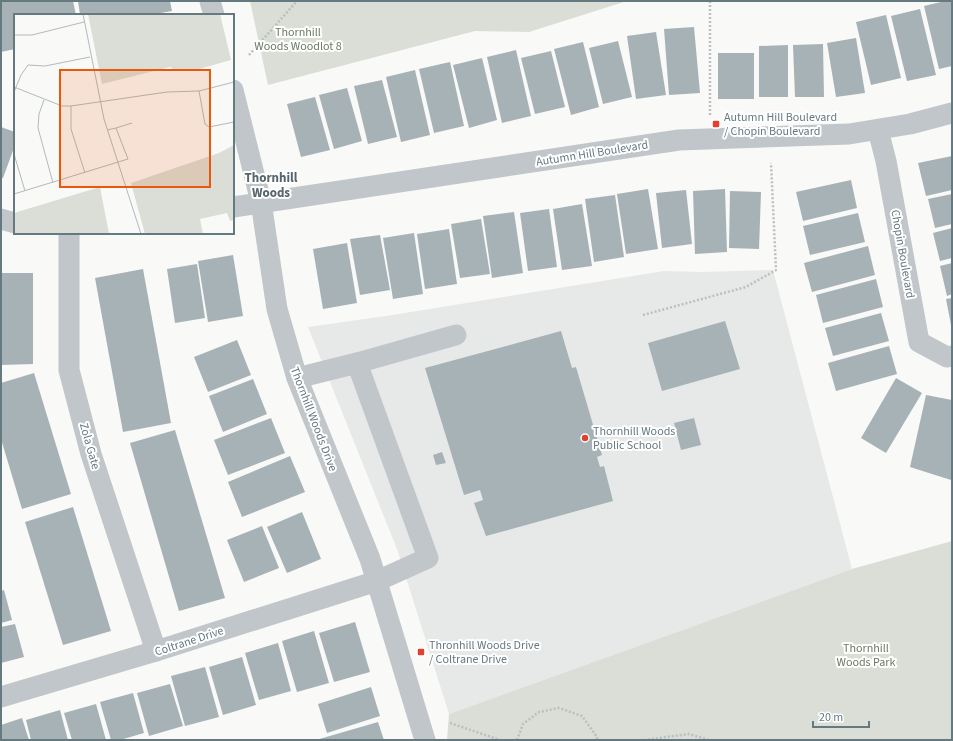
<svg xmlns="http://www.w3.org/2000/svg" width="953" height="741" font-family="'Source Sans 3',sans-serif">
<style>
.built{fill:#e7e9e8}
.green{fill:#daded6}
.building{fill:#a7b2b6}
.lines{fill:none;stroke-linecap:round;stroke-linejoin:round}
.path{stroke:#bbbfc1;stroke-width:2.5;stroke-dasharray:2 2;stroke-linecap:butt}
.minor{stroke:#c0c6c9;stroke-width:21}
.poi-dot{fill:#e04230;stroke:#fff;stroke-width:1.5}
.labels{text-anchor:middle;stroke-width:4;stroke-linejoin:round;paint-order:stroke}
.park-label{font-size:12px;fill:#6a7a64;stroke:#fff}
.poi-label{font-size:12px;fill:#657981;stroke:#fff;text-anchor:start}
.street-label{font-size:12px;fill:#657981;stroke:#fff}
.neighbourhood-label{font-size:13px;font-weight:bold;fill:#57666d;stroke:#fff}
.inset-road{fill:none;stroke:#b1babd;stroke-width:1}
.view{fill:#e8590c;fill-opacity:0.15;stroke:#e8590c;stroke-width:2}
.inset-edge{fill:none;stroke:#657981;stroke-width:2}
</style>
<rect width="100%" height="100%" fill="#f9f9f7"/>
<!-- built -->
<polygon class="built" points="773,270 852,569 449,714 397,549 308,327 386,316 664,271 703,272"/>
<!-- green -->
<g class="green">
<polygon points="250,1 627,1 529,32 475,31 268,85"/>
<polygon points="952,541 952,740 447,740 449,714 852,569"/>
</g>
<!-- building -->
<g class="building">
<polygon points="1,1 73,1 76,15 15,15 15,49 1,52"/>
<polygon points="78,1 170,1 172,11 149,15 80,15"/>
<polygon points="945,1 952,1 952,66 939,69 924,6"/>
<polygon points="920,9 936,75 907,81 891,16"/>
<polygon points="886,15 901,78 871,85 856,22"/>
<polygon points="694,27 700,93 669,95 664,29"/>
<polygon points="656,32 666,95 636,99 627,36"/>
<polygon points="856,38 865,93 836,97 827,43"/>
<polygon points="618,41 632,97 603,104 589,48"/>
<polygon points="583,42 599,107 571,115 554,49"/>
<polygon points="823,44 824,97 795,97 793,45"/>
<polygon points="788,45 788,97 759,97 759,46"/>
<polygon points="516,50 531,116 502,123 487,57"/>
<polygon points="551,51 565,107 535,114 521,58"/>
<rect x="718" y="53" width="36" height="46"/>
<polygon points="482,58 497,120 469,128 453,65"/>
<polygon points="450,62 464,126 434,133 419,69"/>
<polygon points="415,70 430,135 401,142 386,77"/>
<polygon points="382,80 397,137 368,144 354,86"/>
<polygon points="347,88 362,141 334,149 319,95"/>
<polygon points="315,97 330,150 301,157 287,104"/>
<polygon points="1,127 15,132 15,145 3,178 1,178"/>
<polygon points="952,156 952,190 926,196 918,163"/>
<polygon points="851,180 857,208 803,221 796,192"/>
<polygon points="648,189 658,249 626,254 617,194"/>
<polygon points="725,189 727,252 695,254 693,191"/>
<polygon points="686,190 692,244 662,248 656,193"/>
<polygon points="730,191 761,192 759,249 729,248"/>
<polygon points="952,194 952,224 935,228 928,199"/>
<polygon points="615,195 624,257 594,262 585,199"/>
<polygon points="582,204 592,266 562,270 553,209"/>
<polygon points="549,209 557,267 528,271 520,213"/>
<polygon points="514,212 523,273 492,278 483,216"/>
<polygon points="858,213 865,242 810,255 803,226"/>
<polygon points="481,219 490,274 460,278 451,224"/>
<polygon points="952,228 952,258 940,261 933,233"/>
<polygon points="449,229 457,284 425,289 417,234"/>
<polygon points="414,233 423,294 393,299 383,238"/>
<polygon points="380,235 390,290 360,295 350,239"/>
<polygon points="347,243 357,303 323,309 313,249"/>
<polygon points="868,246 875,275 812,292 804,263"/>
<polygon points="233,255 243,316 208,322 198,261"/>
<polygon points="952,263 952,294 947,296 940,266"/>
<polygon points="197,264 205,318 175,323 167,269"/>
<polygon points="143,269 171,423 123,432 95,278"/>
<polygon points="1,273 33,273 33,364 1,365"/>
<polygon points="876,279 883,307 823,323 816,295"/>
<polygon points="952,298 952,324 951,325 946,299"/>
<polygon points="881,313 889,341 833,356 825,328"/>
<polygon points="725,321 740,369 662,391 648,343"/>
<polygon points="561,331 572,368 576,367 602,455 597,457 600,467 604,466 613,501 486,536 474,503 483,500 480,490 464,495 425,368"/>
<polygon points="237,340 251,375 208,392 194,357"/>
<polygon points="889,346 897,374 836,391 828,363"/>
<polygon points="34,373 71,494 22,509 1,439 1,383"/>
<polygon points="896,378 922,393 886,453 861,438"/>
<polygon points="253,379 267,414 223,432 209,396"/>
<polygon points="926,395 952,400 951,480 910,467"/>
<polygon points="271,418 285,453 228,475 214,440"/>
<polygon points="694,418 701,445 681,450 674,423"/>
<polygon points="175,430 225,598 179,611 130,443"/>
<polygon points="442,452 446,463 436,465 433,455"/>
<polygon points="290,456 305,492 242,517 228,482"/>
<polygon points="73,507 111,631 63,645 25,522"/>
<polygon points="302,512 321,559 287,573 267,527"/>
<polygon points="262,526 279,568 244,582 227,540"/>
<polygon points="4,590 12,620 1,623 1,591"/>
<polygon points="355,622 370,672 334,682 319,633"/>
<polygon points="15,624 24,657 1,663 1,627"/>
<polygon points="314,631 329,683 297,692 282,641"/>
<polygon points="278,643 291,691 259,700 245,653"/>
<polygon points="242,657 256,705 223,715 209,667"/>
<polygon points="205,667 219,717 185,726 171,676"/>
<polygon points="170,684 183,726 149,736 137,693"/>
<polygon points="371,687 380,716 327,733 318,704"/>
<polygon points="133,693 144,733 120,740 111,740 100,702"/>
<polygon points="96,704 106,740 72,740 64,713"/>
<polygon points="60,710 68,740 31,740 26,720"/>
<polygon points="22,718 29,740 1,740 1,725"/>
<polygon points="378,722 384,740 316,740"/>
</g>
<g class="lines">
<!-- path -->
<g class="path">
<polyline points="249,55 297,1"/>
<polyline points="710,115 710,1"/>
<polyline points="643,315 746,287 776,270 771,163"/>
<polyline points="450,723 500,740"/>
<polyline points="517,740 523,724 539,712 559,708 582,716 597,737 597,740"/>
<polyline points="644,740 689,734 709,740"/>
</g>
<!-- minor -->
<g class="minor">
<polyline points="210,1 214,15"/>
<polyline points="233,90 261,202 277,309 297,378 370,559 425,740"/>
<polyline points="878,130 886,161 919,342 947,357 952,356"/>
<polyline points="233,207 679,140 849,134 910,124 952,113"/>
<polyline points="1,219 15,223"/>
<polyline points="69,233 69,370 91,454 156,651"/>
<polyline points="357,363 456,335"/>
<polyline points="1,697 156,651 377,581 428,558 357,363 297,378"/>
</g>
</g>
<!-- markers -->
<g class="poi-dot">
<rect x="712" y="120" width="8" height="8" rx="2"/>
<circle cx="585" cy="438" r="4"/>
<rect x="417" y="648" width="8" height="8" rx="2"/>
</g>
<g class="labels">
<!-- park labels -->
<g class="park-label">
<text x="298" y="36">Thornhill<tspan x="298" dy="14">Woods Woodlot 8</tspan></text>
<text x="866" y="652">Thornhill<tspan x="866" dy="14">Woods Park</tspan></text>
</g>
<!-- poi labels -->
<g class="poi-label">
<text x="724" y="121">Autumn Hill Boulevard<tspan x="724" dy="14">/ Chopin Boulevard</tspan></text>
<text x="593" y="435">Thornhill Woods<tspan x="593" dy="14">Public School</tspan></text>
<text x="429" y="649">Thronhill Woods Drive<tspan x="429" dy="14">/ Coltrane Drive</tspan></text>
</g>
<!-- street labels -->
<g class="street-label">
<text transform="translate(592 153) rotate(-9)" y="4">Autumn Hill Boulevard</text>
<text transform="translate(903 254) rotate(80)" y="4">Chopin Boulevard</text>
<text transform="translate(314 419) rotate(69)" y="4">Thornhill Woods Drive</text>
<text transform="translate(90 446) rotate(74)" y="4">Zola Gate</text>
<text transform="translate(189 641) rotate(-18)" y="4">Coltrane Drive</text>
</g>
<!-- neighbourhood labels -->
<g class="neighbourhood-label">
<text x="271" y="182">Thornhill<tspan x="271" dy="15">Woods</tspan></text>
</g>
</g>
<!-- overview -->
<g transform="translate(14 14)">
<rect width="220" height="220" fill="#f9f9f7"/>
<path d="M74,0H206L217,46L185,55L163,57L156,53L88,70ZM220,131V206L216,207L213,199L186,205L189,220H131L117,169L205,139ZM86,173L95,220H0V199Z" fill="#daded6"/>
<path class="inset-road" d="M69,0L90,105L127,220M0,21H18L70,8M0,73L48,92H57L153,78L185,77L220,68M185,77L191,110L195,113L220,108M0,78L7,61L14,51L31,52L76,43M30,86L25,100L24,114L39,169M57,92V115L71,159M102,114L118,109M0,140L11,177M0,180L114,145L102,114L93,116"/>
<path class="view" d="M46,56H196V173H46Z"/>
<rect width="220" height="220" class="inset-edge"/>
</g>
<!-- border -->
<rect width="953" height="741" fill="none" stroke="#657981" stroke-width="4"/>
<!-- scale -->
<path d="M813 721v6h56v-6" fill="none" stroke="#657981" stroke-width="2"/>
<text x="819" y="721" font-size="12" fill="#657981" stroke="#ffffff" stroke-width="3" paint-order="stroke">20 m</text>
</svg>
